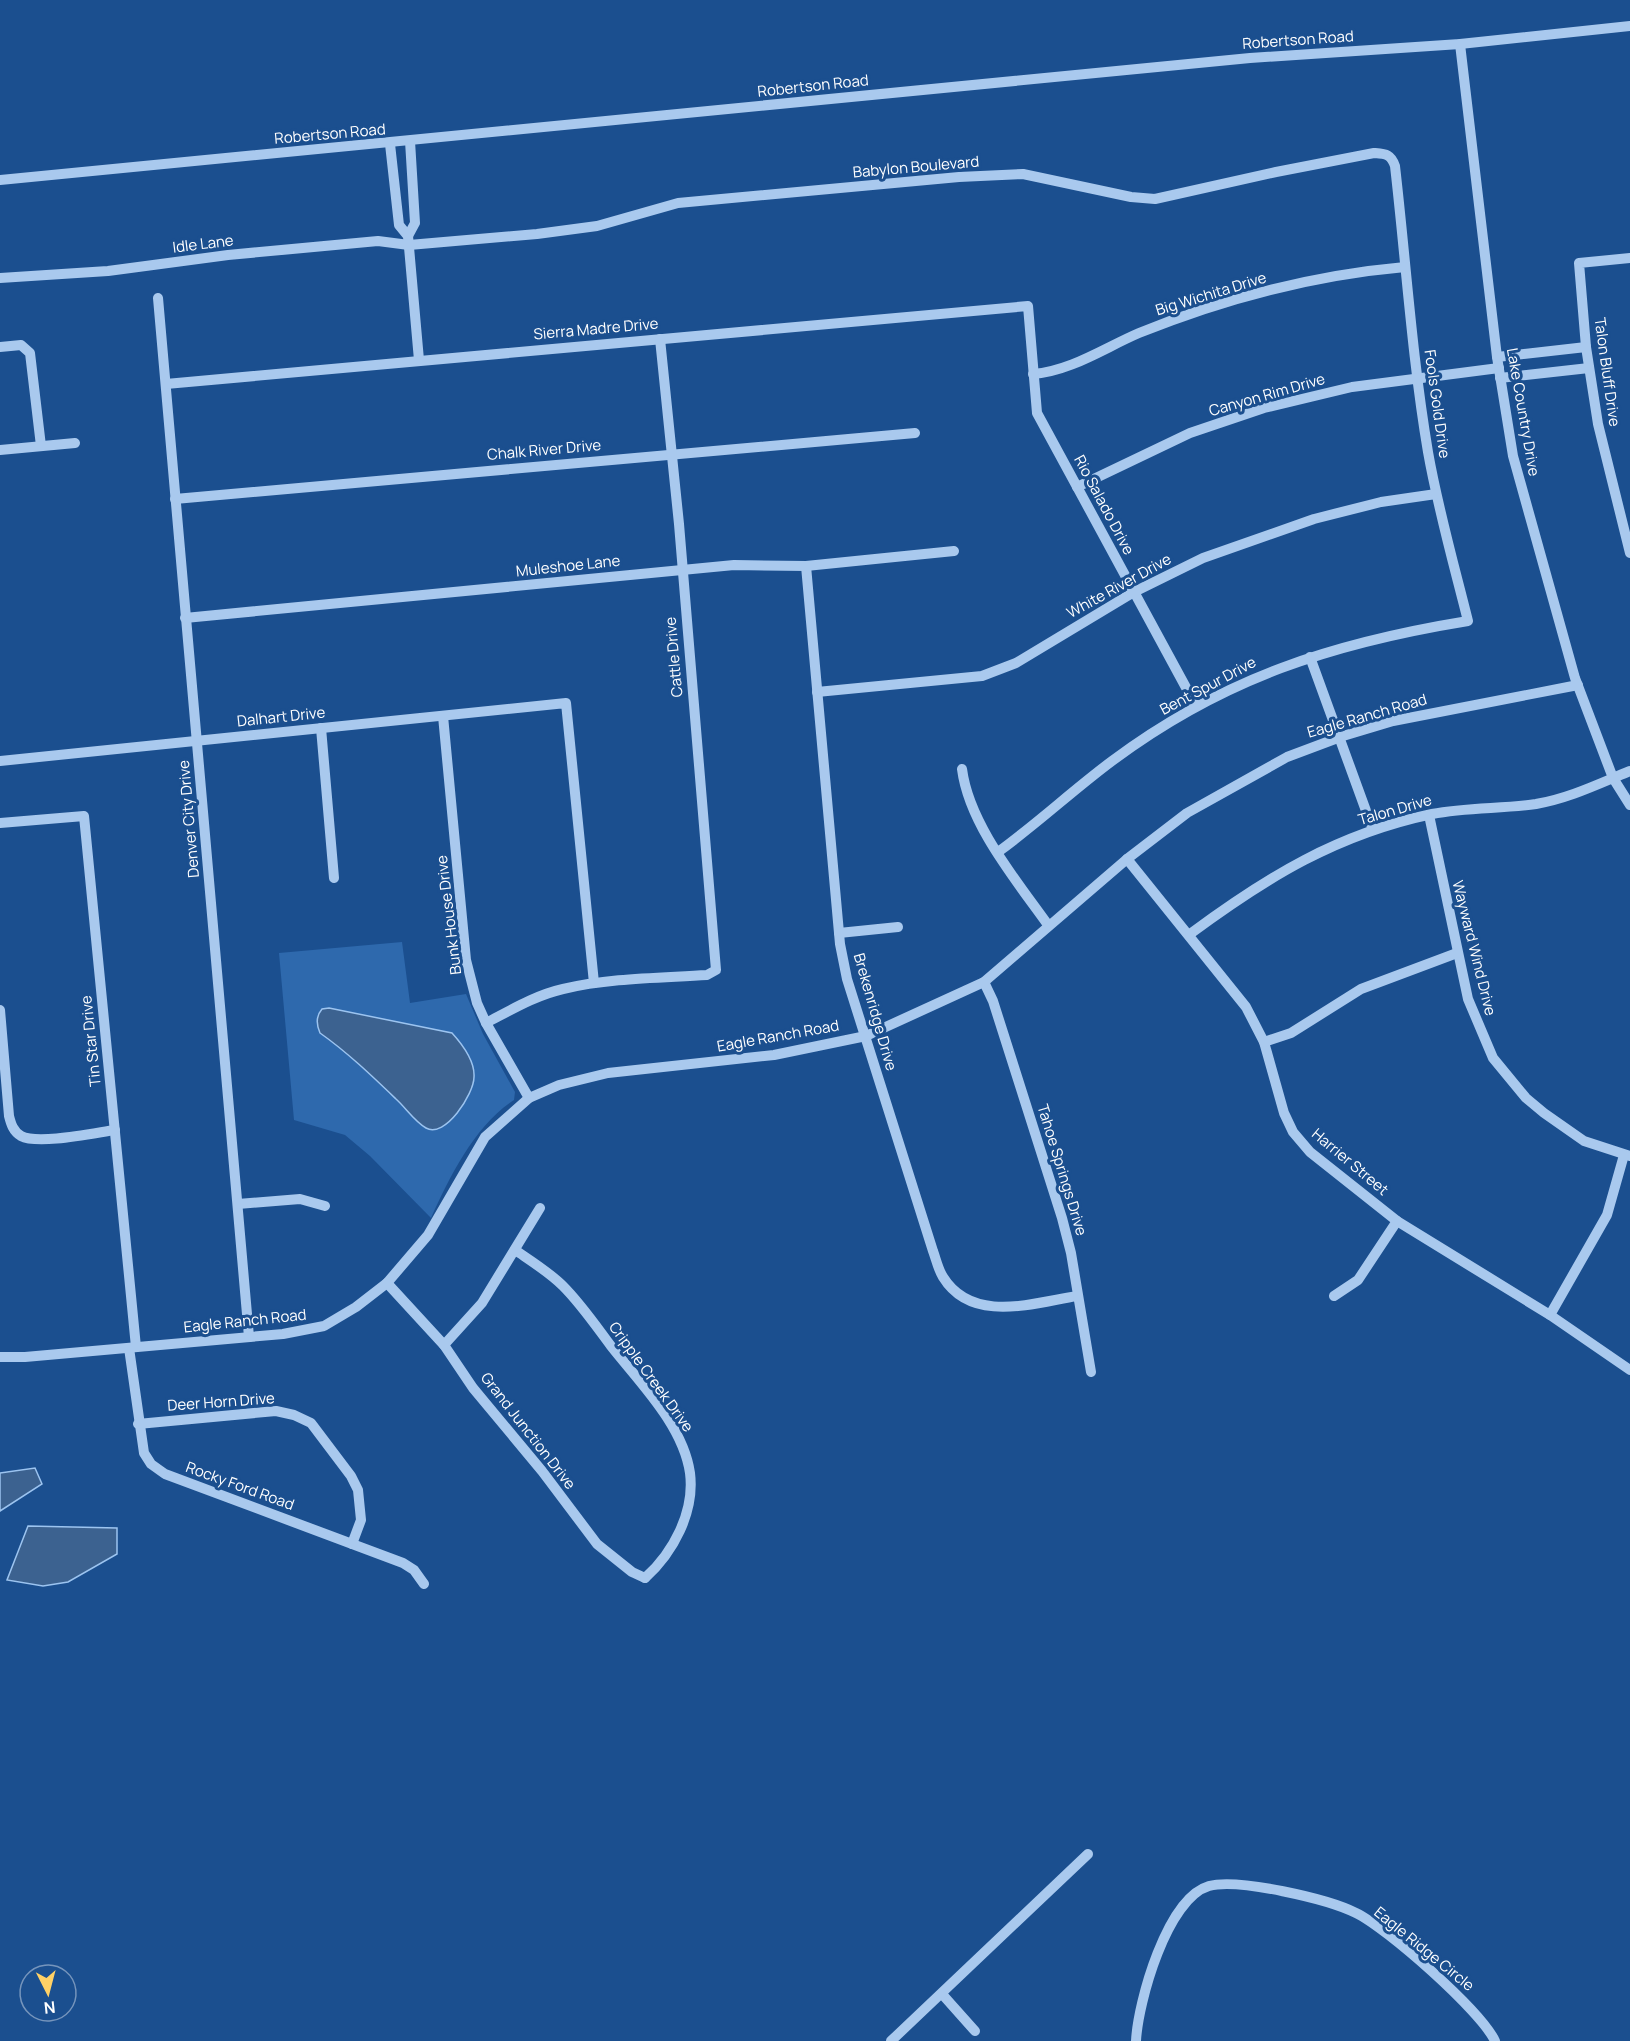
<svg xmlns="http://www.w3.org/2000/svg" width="1630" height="2041" font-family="Manrope,sans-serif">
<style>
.green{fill:#2e69ad}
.water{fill:#3c6290;stroke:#9cc4f0;stroke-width:1.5}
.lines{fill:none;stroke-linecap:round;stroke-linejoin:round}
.minor{stroke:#a9c9ee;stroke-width:10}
.labels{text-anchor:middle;stroke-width:6;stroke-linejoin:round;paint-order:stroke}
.street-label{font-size:15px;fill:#fff;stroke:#1b4f8f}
</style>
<rect width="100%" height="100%" fill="#1b4f8f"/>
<!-- green -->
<path class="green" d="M402,942L410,1003L466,994L483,1034L515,1092L514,1100C475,1125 450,1176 431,1218L370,1156L345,1135L294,1120L279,953Z"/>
<!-- water -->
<g class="water">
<path d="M329,1008L452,1033C462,1044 475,1062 474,1077C474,1094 445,1139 426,1128C414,1121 406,1108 396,1099C372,1076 347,1052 320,1033C316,1024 316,1016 322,1009Z"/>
<polygon points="35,1468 42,1484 0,1511 0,1473"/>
<polygon points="28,1526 117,1528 117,1554 68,1582 43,1586 7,1580"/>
</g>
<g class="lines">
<!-- minor -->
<g class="minor">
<polyline points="1460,44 1497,357 1513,456 1575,678 1613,778 1630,805"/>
<polyline points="390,144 399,225 408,236 419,360"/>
<polyline points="0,180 1250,58 1460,44 1630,26"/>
<polyline points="408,236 415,223 410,141"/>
<polyline points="1630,258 1579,263 1586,347 1598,424 1630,553"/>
<path d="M0,278L108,271L228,255L378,241L409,245L537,234L597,226L678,203L959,177L1023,174L1131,197L1155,199L1276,172L1374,153C1386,154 1391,154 1395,166C1406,262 1412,357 1428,452C1438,509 1454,565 1468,621C1333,643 1223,678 1112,761C1073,790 1038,823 998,852"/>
<polyline points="158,298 249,1337"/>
<polyline points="0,347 21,345 30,353 41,446"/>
<polyline points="1497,357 1586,347"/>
<path d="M1033,374C1071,371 1104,348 1139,333C1223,299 1315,275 1405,267"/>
<polyline points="1500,378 1589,368"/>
<polyline points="166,384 1028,306 1037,413 1196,706"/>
<polyline points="0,450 75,443"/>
<polyline points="1077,487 1190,433 1264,408 1352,387 1499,368"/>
<polyline points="175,499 915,433"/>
<path d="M806,566L840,944L847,979L933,1251C936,1259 938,1269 943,1277C972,1324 1033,1303 1077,1296"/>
<polyline points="185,618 734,565 806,566 954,551"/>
<polyline points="1310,657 1373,830"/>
<polyline points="817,692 982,676 1016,663 1134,592 1203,558 1314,519 1381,502 1436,494"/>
<polyline points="443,716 466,960 477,1003 486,1023 529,1098"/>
<polyline points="321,728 334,878"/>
<polyline points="0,761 566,703 594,983"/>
<path d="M962,769C969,824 1016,880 1048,925"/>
<polyline points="1429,815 1468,999 1493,1058 1526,1098 1544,1113 1584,1141 1630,1156"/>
<polyline points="0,823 84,816 136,1347"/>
<polyline points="1127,859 1246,1007 1264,1042 1284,1113 1293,1132 1310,1152 1397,1221 1550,1315 1630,1370"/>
<polyline points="839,933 898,927"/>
<path d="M1190,934C1267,877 1337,834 1432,814C1467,807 1502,809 1536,804C1570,798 1598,784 1630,771"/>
<polyline points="984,982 993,1001 1062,1218 1071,1253 1091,1372"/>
<path d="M0,1010L9,1116C11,1124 13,1131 21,1136C38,1145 94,1133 115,1130"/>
<path d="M486,1023C511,1010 536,995 563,989C609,978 659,978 707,975L716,970L679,524L660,339"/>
<polyline points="1264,1042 1291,1033 1361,989 1457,953"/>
<polyline points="238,1204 300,1199 325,1206"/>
<path d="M515,1250C531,1261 549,1272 563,1286C581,1304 596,1326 611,1346C640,1383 683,1425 690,1473C695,1512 673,1553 645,1578"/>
<polyline points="387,1283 444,1345 473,1388 542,1471 597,1544 632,1572 645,1578"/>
<polyline points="1334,1296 1358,1280 1397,1221"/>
<polyline points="1550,1315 1607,1215 1624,1155"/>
<polyline points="444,1345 482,1303 540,1208"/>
<polyline points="129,1348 144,1453 151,1464 165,1474 403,1563 414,1570 424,1584"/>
<polyline points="0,1357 25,1357 283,1334 324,1326 356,1307 387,1283 428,1235 485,1137 529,1098 559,1085 608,1073 774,1055 866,1036 984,982 1127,859 1187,813 1287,757 1343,736 1393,721 1578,685"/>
<polyline points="138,1424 276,1411 294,1415 311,1423 351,1476 358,1490 361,1520 352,1544"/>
<polyline points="942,1994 975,2031"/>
<polyline points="891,2041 1088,1854"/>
<path d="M1136,2041C1138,2002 1167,1898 1209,1886C1238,1878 1328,1899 1356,1913C1387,1928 1481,2011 1495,2041"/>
</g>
</g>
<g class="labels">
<!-- street labels -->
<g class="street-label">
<text transform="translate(1298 40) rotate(-4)" y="5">Robertson Road</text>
<text transform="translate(813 86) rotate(-6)" y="5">Robertson Road</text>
<text transform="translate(330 134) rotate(-5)" y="5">Robertson Road</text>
<text transform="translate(916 167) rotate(-5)" y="5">Babylon Boulevard</text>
<text transform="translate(203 244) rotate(-7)" y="5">Idle Lane</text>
<text transform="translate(1211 294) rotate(-17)" y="5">Big Wichita Drive</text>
<text transform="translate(596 329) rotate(-5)" y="5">Sierra Madre Drive</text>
<text transform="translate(1607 372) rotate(82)" y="5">Talon Bluff Drive</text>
<text transform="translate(1267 395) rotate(-16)" y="5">Canyon Rim Drive</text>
<text transform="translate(1437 404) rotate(82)" y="5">Fools Gold Drive</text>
<text transform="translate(1523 412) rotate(80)" y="5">Lake Country Drive</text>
<text transform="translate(544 450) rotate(-5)" y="5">Chalk River Drive</text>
<text transform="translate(1104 505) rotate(62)" y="5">Rio Salado Drive</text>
<text transform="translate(568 566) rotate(-6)" y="5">Muleshoe Lane</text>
<text transform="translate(1119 586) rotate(-29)" y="5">White River Drive</text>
<text transform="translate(674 657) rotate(-95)" y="5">Cattle Drive</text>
<text transform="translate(1208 686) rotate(-28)" y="5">Bent Spur Drive</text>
<text transform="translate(1367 716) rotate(-16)" y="5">Eagle Ranch Road</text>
<text transform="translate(281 717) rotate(-6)" y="5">Dalhart Drive</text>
<text transform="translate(1395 810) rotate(-16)" y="5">Talon Drive</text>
<text transform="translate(189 819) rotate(-95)" y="5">Denver City Drive</text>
<text transform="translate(449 915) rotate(-97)" y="5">Bunk House Drive</text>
<text transform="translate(1474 948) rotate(76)" y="5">Wayward Wind Drive</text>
<text transform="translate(875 1012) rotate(74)" y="5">Brekenridge Drive</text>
<text transform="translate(778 1036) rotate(-10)" y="5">Eagle Ranch Road</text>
<text transform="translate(91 1041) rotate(-96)" y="5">Tin Star Drive</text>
<text transform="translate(1350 1162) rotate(40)" y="5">Harrier Street</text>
<text transform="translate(1062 1170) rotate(73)" y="5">Tahoe Springs Drive</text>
<text transform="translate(245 1321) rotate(-6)" y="5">Eagle Ranch Road</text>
<text transform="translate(651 1377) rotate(54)" y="5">Cripple Creek Drive</text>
<text transform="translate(221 1402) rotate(-4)" y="5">Deer Horn Drive</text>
<text transform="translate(528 1431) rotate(52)" y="5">Grand Junction Drive</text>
<text transform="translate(240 1486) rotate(20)" y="5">Rocky Ford Road</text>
<text transform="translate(1424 1949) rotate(39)" y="5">Eagle Ridge Circle</text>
</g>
</g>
<!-- north arrow -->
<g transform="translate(48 1993) rotate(174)"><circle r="28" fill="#1b4f8f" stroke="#7695bc" stroke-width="1.5"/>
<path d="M0-4.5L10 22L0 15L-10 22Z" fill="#ffd166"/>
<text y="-9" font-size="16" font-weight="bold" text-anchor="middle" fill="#ffffff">N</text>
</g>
</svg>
